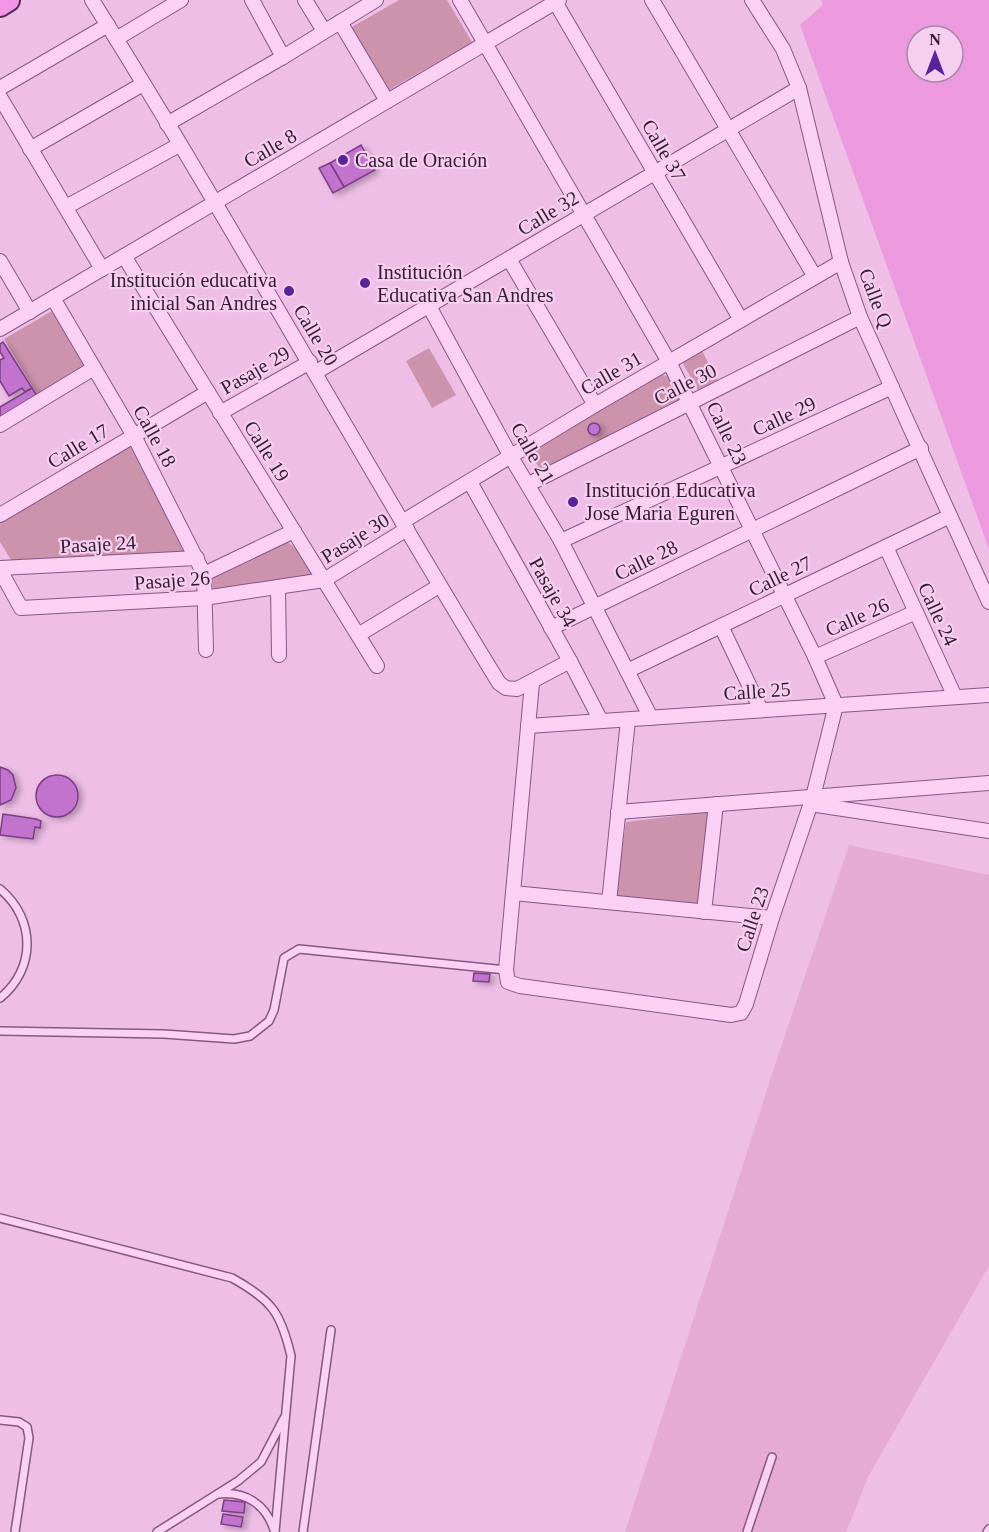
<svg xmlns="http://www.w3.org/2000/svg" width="989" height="1532" font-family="'Times New Roman',serif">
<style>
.farmland{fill:#e5abd4}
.green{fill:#cd92ac}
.sand{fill:#ec9add;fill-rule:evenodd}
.building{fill:#c273ce;stroke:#7b3c87;stroke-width:1.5;filter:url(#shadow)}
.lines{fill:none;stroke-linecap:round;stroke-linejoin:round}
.service-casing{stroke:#865687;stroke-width:10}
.minor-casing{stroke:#865687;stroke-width:16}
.primary-casing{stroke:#512b55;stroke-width:26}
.service{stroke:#fad1f4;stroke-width:7}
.minor{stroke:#fad1f4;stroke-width:14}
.primary{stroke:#f494e7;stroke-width:22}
.poi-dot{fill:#582598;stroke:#f6cef0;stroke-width:2}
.labels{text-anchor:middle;stroke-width:4.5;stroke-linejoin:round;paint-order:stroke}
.street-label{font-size:20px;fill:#341b36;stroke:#f6cef0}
.poi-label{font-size:20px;fill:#341b36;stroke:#f6cef0;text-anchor:start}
</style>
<defs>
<filter id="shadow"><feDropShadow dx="4" dy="2.5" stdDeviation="3" flood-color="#0004"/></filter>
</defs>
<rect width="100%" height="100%" fill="#efbee7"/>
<!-- farmland -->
<polygon class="farmland" points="849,845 989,875 989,1266 868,1477 846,1532 625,1532 774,1068"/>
<!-- green -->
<g class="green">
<polygon points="399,0 447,0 472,42 387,91 350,28"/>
<polygon points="52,311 85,366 37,394 4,339"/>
<polygon points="429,348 456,395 432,408 406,361"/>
<polygon points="702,351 718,381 699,392 682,362"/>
<polygon points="659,374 667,376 678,396 678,401 541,471 530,453 532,449"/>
<polygon points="131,445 195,552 13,563 0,542 0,522"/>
<path d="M283,541C297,544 303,560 311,571V575L216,590L213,588L211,576Z"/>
<polygon points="716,811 706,905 615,896 626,822"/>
</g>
<!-- sand -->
<path class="sand" d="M821,0H989V549L800,25L823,5ZM917,36H953V72H917Z"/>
<!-- building -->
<g class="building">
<polygon points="361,145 375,170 344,187 330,163"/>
<polygon points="330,163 344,187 333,193 319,168"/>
<polygon points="3,342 32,388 25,392 22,388 9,396 0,381 0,360 4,358 0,352 0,344"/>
<polygon points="32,388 37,396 0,418 0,407"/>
<circle cx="594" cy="429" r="6"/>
<polygon points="0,767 8,770 13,775 16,788 11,800 0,805"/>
<circle cx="57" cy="796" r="21"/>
<polygon points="3,814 36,819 41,821 40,828 35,827 33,839 0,835"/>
<polygon points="474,973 490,974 489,982 473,981"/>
<polygon points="224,1500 245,1502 244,1513 222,1511"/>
<polygon points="223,1514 243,1517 241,1527 221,1524"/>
</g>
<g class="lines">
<defs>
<g id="service">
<path d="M0,889C36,919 36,969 0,998"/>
<polyline points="0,1031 164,1034 234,1039 250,1036 269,1021 274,1010 284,958 299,949 506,970"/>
<path d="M0,1218L232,1278C272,1300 281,1313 291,1356L275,1532"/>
<polyline points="0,1420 19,1422 27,1427 29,1438 15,1532"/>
<path d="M218,1494C245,1491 266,1504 274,1530"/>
<polyline points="157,1532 238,1481 261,1462 284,1418"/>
<polyline points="303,1532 331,1330"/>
<polyline points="747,1532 772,1457"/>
<polyline points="987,1532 989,1529"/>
</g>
<g id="minor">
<path d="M92,0C233,225 360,457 499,683L506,688L517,689L570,661"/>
<polyline points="252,0 283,57"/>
<polyline points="305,0 324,31"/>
<polyline points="460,0 669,362 815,657 836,705 813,797 772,918 746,1004 741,1013 731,1015 520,986 508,982 506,970 532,683"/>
<polyline points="554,0 741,320"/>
<polyline points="652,0 815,277"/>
<polyline points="752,0 783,49 799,88 841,262 860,317 989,602"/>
<polyline points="340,22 387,101"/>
<polyline points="116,39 181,0"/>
<polyline points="0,88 108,25"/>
<polyline points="0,97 102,269"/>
<polyline points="167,124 283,57 376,0"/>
<polyline points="30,149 143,84"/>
<polyline points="66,207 179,145"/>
<polyline points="124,256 377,666"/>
<polyline points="509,259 595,405"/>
<polyline points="0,261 30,312"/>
<polyline points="53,298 134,436 204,574 206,650"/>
<polyline points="429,306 511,457 561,541 651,718"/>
<polyline points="0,329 559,0"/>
<polyline points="316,372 799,88"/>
<polyline points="220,413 310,362"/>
<polyline points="0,425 94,368"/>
<polyline points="470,482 570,661 601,721"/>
<polyline points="529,484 860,317"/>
<polyline points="0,515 208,392"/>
<polyline points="402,522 595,405 841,262"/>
<polyline points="561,541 892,387"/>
<polyline points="886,547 955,697"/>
<polyline points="0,568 197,558"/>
<polyline points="0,570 21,608 204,598 324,580 407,529"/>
<polyline points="204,574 294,531"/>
<polyline points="278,587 279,655"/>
<polyline points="721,626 761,710"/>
<polyline points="551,628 921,448"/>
<polyline points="358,635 439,586"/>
<polyline points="815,657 916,612"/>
<polyline points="627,671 950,516"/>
<polyline points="528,726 989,695"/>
<polyline points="810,804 989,831"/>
<polyline points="618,812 989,783"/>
<polyline points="513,893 772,918"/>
<polyline points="609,902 628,720"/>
<polyline points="704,912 716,804"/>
</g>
<polyline id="primary" points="0,5 8,0"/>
</defs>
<!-- service casing -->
<use href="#service" class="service-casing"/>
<!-- minor casing -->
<use href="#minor" class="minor-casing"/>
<!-- primary casing -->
<use href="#primary" class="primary-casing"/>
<!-- service -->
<use href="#service" class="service"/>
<!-- minor -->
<use href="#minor" class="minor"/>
<!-- primary -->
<use href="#primary" class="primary"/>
</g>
<!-- markers -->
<g class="poi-dot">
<circle cx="343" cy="160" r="6"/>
<circle cx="365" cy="283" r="6"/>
<circle cx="289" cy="291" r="6"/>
<circle cx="573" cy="502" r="6"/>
</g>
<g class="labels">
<!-- street labels -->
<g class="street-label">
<text transform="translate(270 148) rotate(-30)" y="7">Calle 8</text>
<text transform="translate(664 150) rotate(60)" y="7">Calle 37</text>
<text transform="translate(548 213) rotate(-31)" y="7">Calle 32</text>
<text transform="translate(876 298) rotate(69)" y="7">Calle Q</text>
<text transform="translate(316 335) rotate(59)" y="7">Calle 20</text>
<text transform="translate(255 370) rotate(-30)" y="7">Pasaje 29</text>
<text transform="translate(611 373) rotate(-30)" y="7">Calle 31</text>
<text transform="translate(685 384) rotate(-27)" y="7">Calle 30</text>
<text transform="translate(784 416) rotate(-25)" y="7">Calle 29</text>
<text transform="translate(727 433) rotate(64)" y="7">Calle 23</text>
<text transform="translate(155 436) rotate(61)" y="7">Calle 18</text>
<text transform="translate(78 446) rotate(-31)" y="7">Calle 17</text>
<text transform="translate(267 451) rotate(58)" y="7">Calle 19</text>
<text transform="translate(533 453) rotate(60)" y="7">Calle 21</text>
<text transform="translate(355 538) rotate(-32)" y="7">Pasaje 30</text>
<text transform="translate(98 544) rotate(-3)" y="7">Pasaje 24</text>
<text transform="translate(646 560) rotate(-26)" y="7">Calle 28</text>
<text transform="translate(780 576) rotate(-26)" y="7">Calle 27</text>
<text transform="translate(172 580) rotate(-4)" y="7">Pasaje 26</text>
<text transform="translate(553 592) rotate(61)" y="7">Pasaje 34</text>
<text transform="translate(938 614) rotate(65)" y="7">Calle 24</text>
<text transform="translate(857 617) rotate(-24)" y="7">Calle 26</text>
<text transform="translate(757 691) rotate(-4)" y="7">Calle 25</text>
<text transform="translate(752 919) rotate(-72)" y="7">Calle 23</text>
</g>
<!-- poi labels -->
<g class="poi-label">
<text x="355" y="167">Casa de Oración</text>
<text x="377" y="279">Institución<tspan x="377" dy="23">Educativa San Andres</tspan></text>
<text x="277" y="287" text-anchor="end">Institución educativa<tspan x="277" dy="23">inicial San Andres</tspan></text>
<text x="585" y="497">Institución Educativa<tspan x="585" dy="23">Jose Maria Eguren</tspan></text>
</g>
</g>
<!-- north arrow -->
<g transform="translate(935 54)"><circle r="28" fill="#f6cef0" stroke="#a886a6" stroke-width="1.5"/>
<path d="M0-4.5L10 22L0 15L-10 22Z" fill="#582598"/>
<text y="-9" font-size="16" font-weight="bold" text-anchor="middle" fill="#341b36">N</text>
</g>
</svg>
